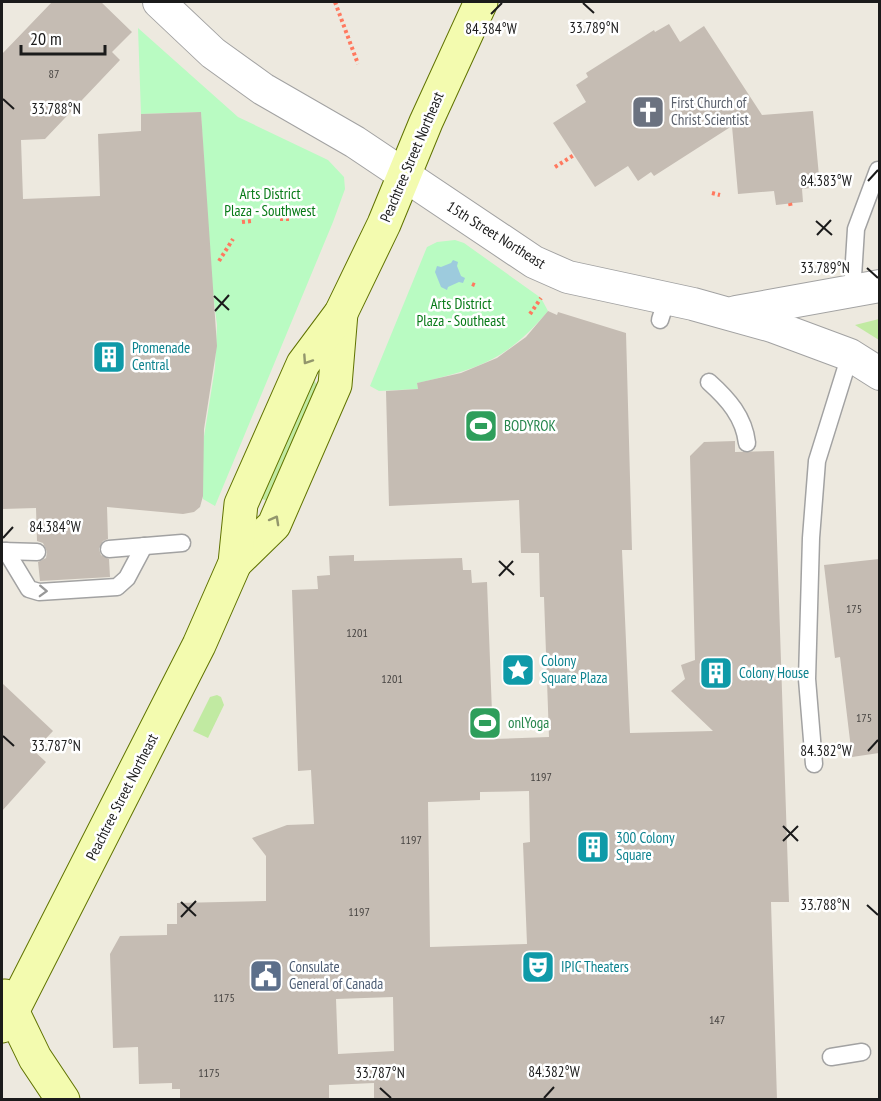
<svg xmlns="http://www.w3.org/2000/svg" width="881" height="1101" font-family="'PT Sans Narrow',sans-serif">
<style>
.grass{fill:#c1eaa2}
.park{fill:#b9fbc2}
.water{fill:#9dcbdd}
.building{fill:#c5bcb3;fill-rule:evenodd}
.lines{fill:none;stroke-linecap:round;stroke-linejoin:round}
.service-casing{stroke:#a2a2a2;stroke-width:19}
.minor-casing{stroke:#a2a2a2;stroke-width:34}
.secondary-casing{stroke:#607301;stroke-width:35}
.path{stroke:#ff795f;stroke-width:4;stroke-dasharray:3 3;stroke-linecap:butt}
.service{stroke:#fff;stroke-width:16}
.minor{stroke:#fff;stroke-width:32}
.secondary{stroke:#f3fbaf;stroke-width:33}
.oneway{stroke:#92966c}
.oneway2{stroke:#989898}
.ticks{fill:none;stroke:#1b1b1b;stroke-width:2}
.labels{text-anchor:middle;stroke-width:5;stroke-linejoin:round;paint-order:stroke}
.number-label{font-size:12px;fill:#464341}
.worship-label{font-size:15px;fill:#5b616d;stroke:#fff;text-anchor:start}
.street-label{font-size:15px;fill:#1b1b1b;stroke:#fff}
.park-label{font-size:15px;fill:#077a17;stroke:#fff}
.culture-label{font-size:15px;fill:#0d838f;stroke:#fff;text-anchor:start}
.leisure-label{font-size:15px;fill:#27864d;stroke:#fff;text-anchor:start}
.service-label{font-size:15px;fill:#4e5e75;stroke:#fff;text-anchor:start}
.ticks-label{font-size:15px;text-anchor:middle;fill:#1b1b1b;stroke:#fff;stroke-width:5;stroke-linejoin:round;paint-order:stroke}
</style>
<rect width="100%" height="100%" fill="#ede9df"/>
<!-- grass -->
<g class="grass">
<polygon points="879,319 879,340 855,325"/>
<polygon points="314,380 317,385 301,428 268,501 259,498"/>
<polygon points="217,695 221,697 224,705 208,738 193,731 210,697"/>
</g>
<!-- park -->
<g class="park">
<polygon points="138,28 238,117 328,160 344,177 345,189 333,222 215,506 203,499 202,449 215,368 217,325 210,269 201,112 141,114"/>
<path d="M455,240L464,243L541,298L548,311C507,360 478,369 417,383L418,389L379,391L370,386L427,247L437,242Z"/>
</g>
<!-- water -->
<polygon class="water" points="453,260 458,262 457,266 461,276 465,278 463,283 459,282 448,287 447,290 441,287 435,272 437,266 441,267 451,263"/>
<!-- building -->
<g class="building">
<polygon points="52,2 101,2 132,32 112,52 120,60 45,139 21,140 23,199 100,196 98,134 141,131 141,114 201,112 217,346 204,429 203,496 200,507 194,512 183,514 107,507 108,539 103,541 99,549 101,555 109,559 110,577 40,581 38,562 46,558 47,552 43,543 37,541 36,508 2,509 2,54"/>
<polygon points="669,24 680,42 704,26 762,115 813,111 820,187 802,189 803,202 776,205 774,191 738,194 732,126 654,176 651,172 638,181 628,166 595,187 553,123 586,102 576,85 588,77 586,73 654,30 655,32"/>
<path d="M548,311L557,315L558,312L626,333L632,550H622L630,733L713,731L671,691L685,679L681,665L695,660L690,456L704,442L735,441V452L774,451L789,902H771L777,1100H374V1083L329,1085V1100H180V1089H172V1083L139,1084L138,1047L113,1048L110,954L120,936L167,935V924H177V903L266,901V856L252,838L287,825L314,824L311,770L298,771L292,590L318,589L317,576L330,575L329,556L354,555V561L462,558L463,570H471L472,583L487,582L493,739L549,737L544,597H540L539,553H521L519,500L389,506L386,391L418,389L417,383L461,373L497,358L526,337ZM529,791L530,842L523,843L527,944L430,947L428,802L480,800V792ZM393,997L394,1051L338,1054L336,999Z"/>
<polygon points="879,559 879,753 852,757 840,657 835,658 824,565"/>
<polygon points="2,683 53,731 34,751 46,762 2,811"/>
</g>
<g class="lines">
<defs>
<g id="service">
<polyline points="852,293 856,229 878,170"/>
<polyline points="660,320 667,298"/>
<path d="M709,382C728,399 744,417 747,443"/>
<polyline points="109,549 182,543"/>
<polyline points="2,551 37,552"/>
<polyline points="6,551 29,589 39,592 117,587 127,578 144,546"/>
<polyline points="814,764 807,679 811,538 817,461 850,355"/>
<polyline points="831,1057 862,1052"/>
</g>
<g id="minor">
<polyline points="159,2 213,53 263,89 355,142 534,262 568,277 693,304 772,326 850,355 880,374"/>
<polyline points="736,312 880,286"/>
</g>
<g id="secondary">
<polyline points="235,563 274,525 335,385 341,313"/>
<polyline points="5,996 35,1058 63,1100"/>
<polyline points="2,1026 12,1012 199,645 235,563 241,504 303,364 341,313 384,224 426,122 481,2"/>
</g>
</defs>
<!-- service casing -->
<use href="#service" class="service-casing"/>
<!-- minor casing -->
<use href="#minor" class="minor-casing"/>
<!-- secondary casing -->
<use href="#secondary" class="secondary-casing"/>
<!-- path -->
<g class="path">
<polyline points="335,2 358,64"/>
<polyline points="555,167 574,155"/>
<polyline points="712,193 720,195"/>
<polyline points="790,203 791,208"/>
<polyline points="280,219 292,219"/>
<polyline points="242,222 252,221"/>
<polyline points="219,261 233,239"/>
<polyline points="472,284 477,286"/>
<polyline points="440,302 441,299"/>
<polyline points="530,314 541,298"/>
</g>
<!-- service -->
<use href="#service" class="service"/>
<!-- minor -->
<use href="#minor" class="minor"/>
<!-- secondary -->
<use href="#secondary" class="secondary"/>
</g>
<!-- one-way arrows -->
<defs><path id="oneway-chevron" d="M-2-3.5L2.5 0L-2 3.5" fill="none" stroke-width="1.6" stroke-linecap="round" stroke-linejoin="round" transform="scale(1.5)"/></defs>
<g class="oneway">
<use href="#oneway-chevron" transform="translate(307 360) rotate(124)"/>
<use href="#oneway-chevron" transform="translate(275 520) rotate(-61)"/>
</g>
<use class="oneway2" href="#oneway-chevron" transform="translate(43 591) rotate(2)"/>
<!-- ticks -->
<path class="ticks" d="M583,3L594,13M491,14L502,3M3,99L14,109M868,181L878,170M816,221L832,235M817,235L831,220M867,268L878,278M214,296L229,310M215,311L229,295M3,538L13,527M499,561L514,575M499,576L513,561M3,736L14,746M868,751L878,740M783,826L798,841M783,841L798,826M181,902L196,916M867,905L878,915M181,917L196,901M380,1088L391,1098M544,1098L554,1087"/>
<!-- icons -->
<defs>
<symbol id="church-square" viewBox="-11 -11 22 22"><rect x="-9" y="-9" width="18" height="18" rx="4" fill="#6b7280" stroke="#fff"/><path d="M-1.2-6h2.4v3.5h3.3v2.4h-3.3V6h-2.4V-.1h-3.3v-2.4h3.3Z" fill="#fff"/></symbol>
<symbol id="building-square" viewBox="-11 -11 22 22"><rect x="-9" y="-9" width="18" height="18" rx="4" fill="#0f9aa8" stroke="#fff"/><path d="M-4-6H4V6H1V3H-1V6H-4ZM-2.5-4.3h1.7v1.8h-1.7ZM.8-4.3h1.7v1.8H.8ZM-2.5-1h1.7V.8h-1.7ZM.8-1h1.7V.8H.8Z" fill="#fff"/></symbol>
<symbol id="stadium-square" viewBox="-11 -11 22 22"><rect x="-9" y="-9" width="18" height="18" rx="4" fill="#2e9e5b" stroke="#fff"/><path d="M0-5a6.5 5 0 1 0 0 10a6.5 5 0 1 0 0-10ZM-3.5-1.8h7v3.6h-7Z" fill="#fff"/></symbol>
<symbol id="sight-square" viewBox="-11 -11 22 22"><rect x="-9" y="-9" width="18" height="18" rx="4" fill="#0f9aa8" stroke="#fff"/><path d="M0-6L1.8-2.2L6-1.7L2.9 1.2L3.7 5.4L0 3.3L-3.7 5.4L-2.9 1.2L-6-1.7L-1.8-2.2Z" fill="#fff"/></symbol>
<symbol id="theatre-square" viewBox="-11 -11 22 22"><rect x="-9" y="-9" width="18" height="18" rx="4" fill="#0f9aa8" stroke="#fff"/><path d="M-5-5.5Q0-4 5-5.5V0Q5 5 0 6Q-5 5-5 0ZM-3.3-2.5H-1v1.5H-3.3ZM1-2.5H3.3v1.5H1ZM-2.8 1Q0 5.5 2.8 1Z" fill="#fff"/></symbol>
<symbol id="civic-square" viewBox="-11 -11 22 22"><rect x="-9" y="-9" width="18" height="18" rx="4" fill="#5c6f8a" stroke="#fff"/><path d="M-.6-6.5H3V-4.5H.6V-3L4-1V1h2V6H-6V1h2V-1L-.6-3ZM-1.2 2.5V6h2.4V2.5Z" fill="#fff"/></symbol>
</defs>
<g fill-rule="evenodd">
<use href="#church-square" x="629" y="93" width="38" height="38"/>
<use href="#building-square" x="90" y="338" width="38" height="38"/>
<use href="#stadium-square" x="462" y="407" width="38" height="38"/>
<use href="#sight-square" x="499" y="651" width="38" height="38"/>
<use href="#building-square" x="697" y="654" width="38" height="38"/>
<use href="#stadium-square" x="466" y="704" width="38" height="38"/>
<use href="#building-square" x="574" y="828" width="38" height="38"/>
<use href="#theatre-square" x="519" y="948" width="38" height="38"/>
<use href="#civic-square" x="247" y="957" width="38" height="38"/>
</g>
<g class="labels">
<!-- number labels -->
<g class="number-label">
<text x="54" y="78">87</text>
<text x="854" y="613">175</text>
<text x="357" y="637">1201</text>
<text x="392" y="683">1201</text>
<text x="864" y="722">175</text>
<text x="541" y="781">1197</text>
<text x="411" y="844">1197</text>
<text x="359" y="916">1197</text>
<text x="224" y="1002">1175</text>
<text x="717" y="1024">147</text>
<text x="209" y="1077">1175</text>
</g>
<!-- worship labels -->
<g class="worship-label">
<text x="671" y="108">First Church of<tspan x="671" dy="17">Christ Scientist</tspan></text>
</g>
<!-- street labels -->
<g class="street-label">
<text transform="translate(412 157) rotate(-67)" y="5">Peachtree Street Northeast</text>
<text transform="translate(496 235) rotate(32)" y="5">15th Street Northeast</text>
<text transform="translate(122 797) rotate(-63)" y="5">Peachtree Street Northeast</text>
</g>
<!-- park labels -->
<g class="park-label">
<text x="270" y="199">Arts District<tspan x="270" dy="17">Plaza - Southwest</tspan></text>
<text x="461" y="309">Arts District<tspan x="461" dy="17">Plaza - Southeast</tspan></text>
</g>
<!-- culture labels -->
<g class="culture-label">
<text x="132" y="353">Promenade<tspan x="132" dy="17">Central</tspan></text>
<text x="541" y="666">Colony<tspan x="541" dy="17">Square Plaza</tspan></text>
<text x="739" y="678">Colony House</text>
<text x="616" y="843">300 Colony<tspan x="616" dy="17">Square</tspan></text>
<text x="561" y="972">IPIC Theaters</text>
</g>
<!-- leisure labels -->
<g class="leisure-label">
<text x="504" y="431">BODYROK</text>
<text x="508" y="728">onlYoga</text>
</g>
<!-- service labels -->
<g class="service-label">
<text x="289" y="972">Consulate<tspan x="289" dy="17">General of Canada</tspan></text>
</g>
</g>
<g class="ticks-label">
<text x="594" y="33">33.789°N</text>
<text x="491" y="34">84.384°W</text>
<text x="56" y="114">33.788°N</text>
<text x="826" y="186">84.383°W</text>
<text x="825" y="273">33.789°N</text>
<text x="55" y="532">84.384°W</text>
<text x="56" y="751">33.787°N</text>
<text x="826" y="756">84.382°W</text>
<text x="825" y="910">33.788°N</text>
<text x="554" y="1077">84.382°W</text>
<text x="380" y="1078">33.787°N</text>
</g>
<!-- border -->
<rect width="881" height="1101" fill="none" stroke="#1b1b1b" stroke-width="6"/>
<!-- scale -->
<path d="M21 45v9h84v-9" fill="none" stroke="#1b1b1b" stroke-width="3"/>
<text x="30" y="45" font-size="18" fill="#1b1b1b" stroke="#ffffff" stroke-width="4.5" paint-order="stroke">20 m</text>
</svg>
